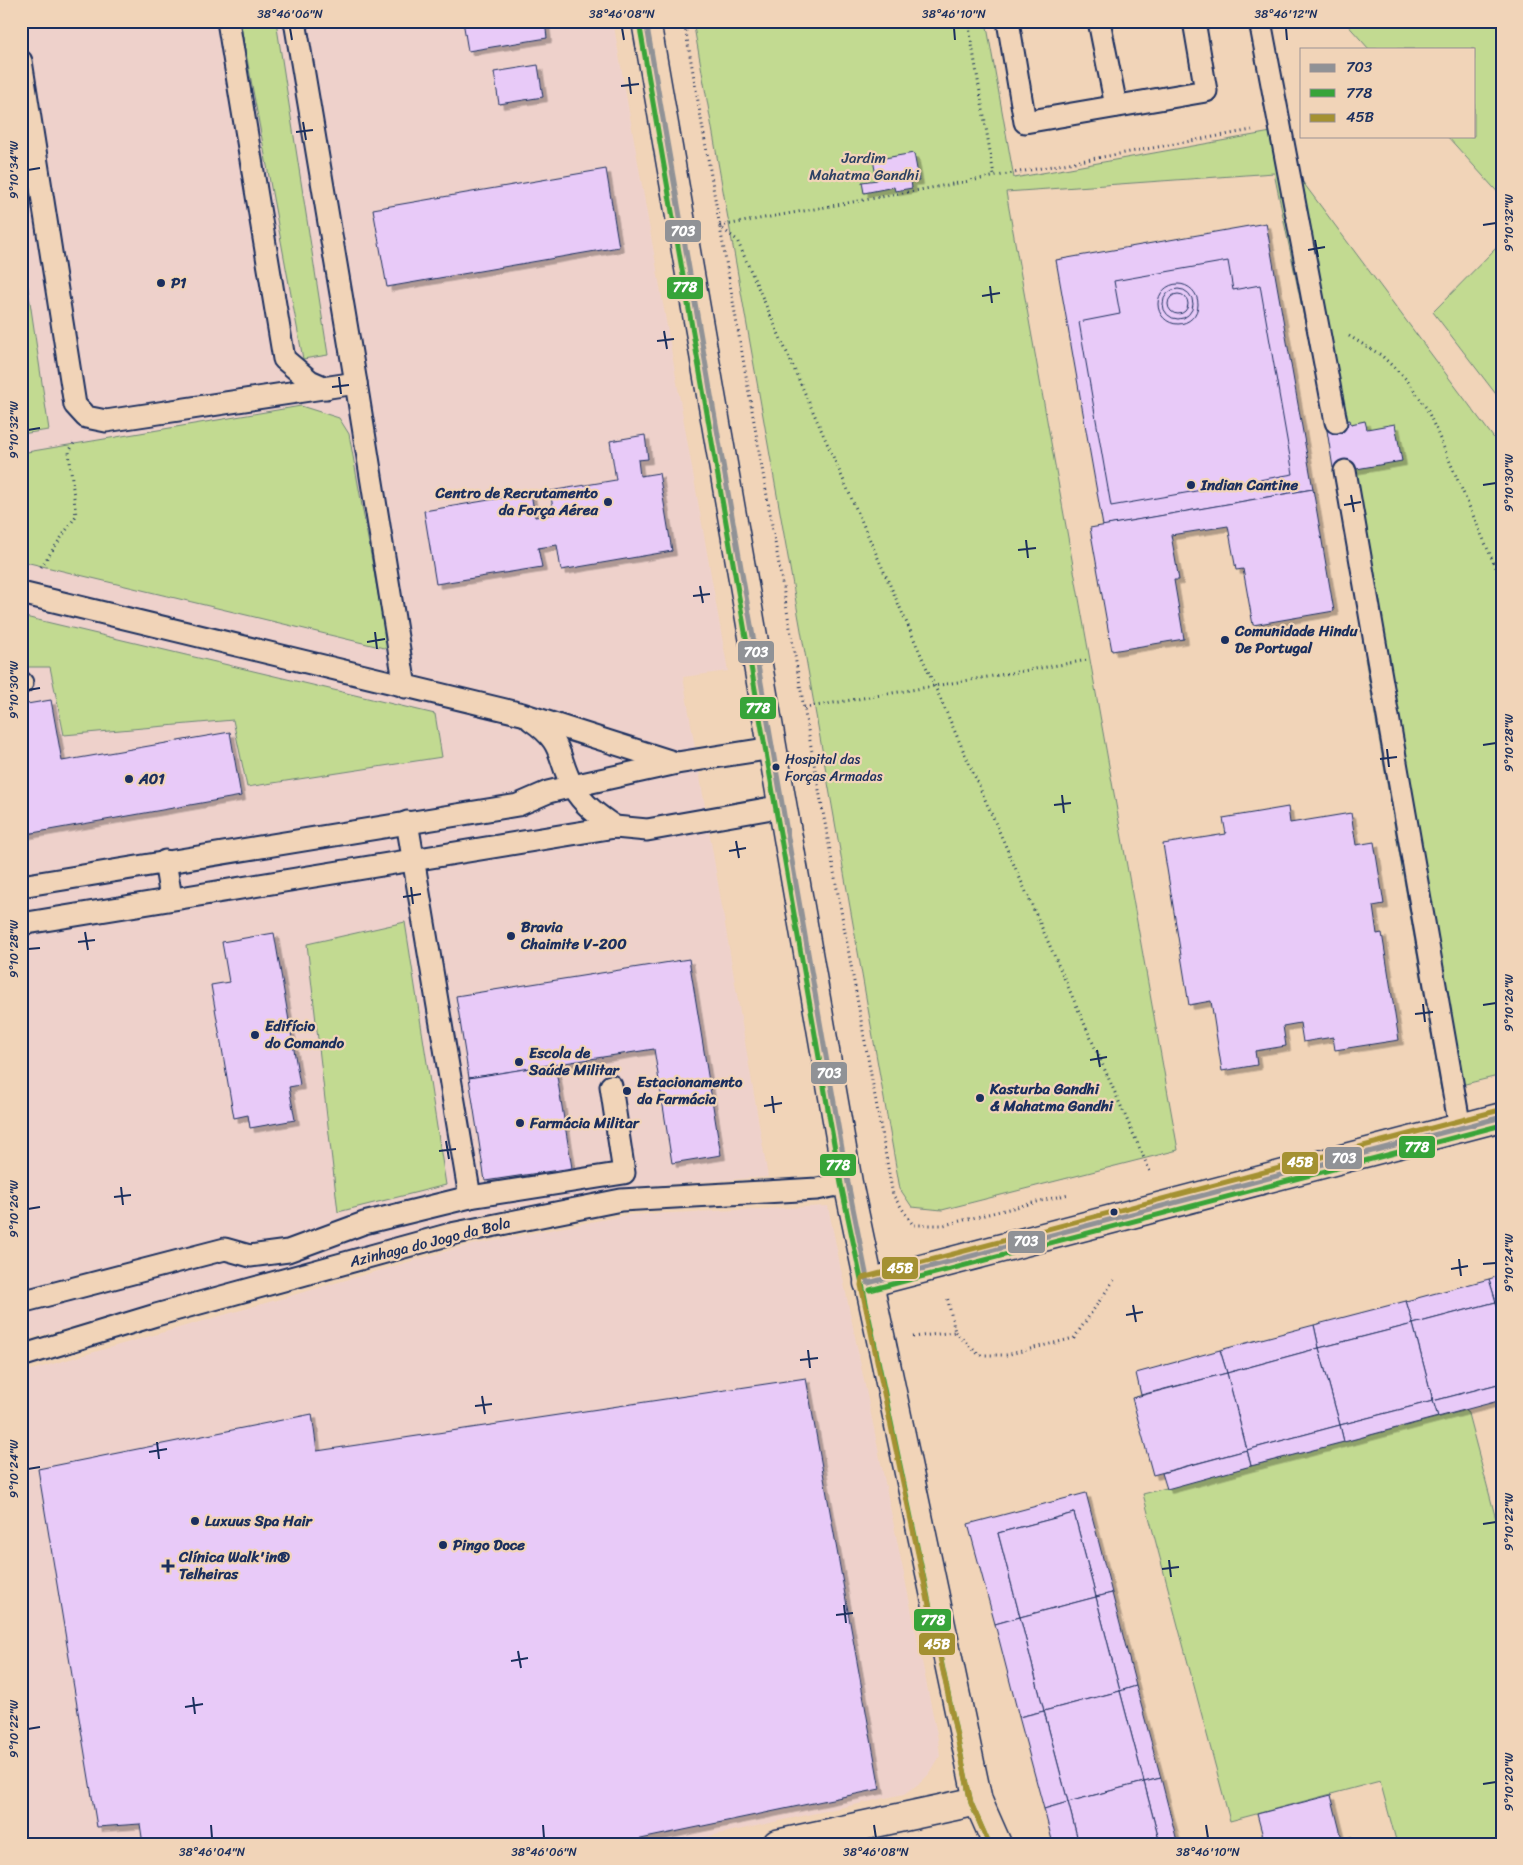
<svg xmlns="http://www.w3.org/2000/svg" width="1523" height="1865" font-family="Sriracha,sans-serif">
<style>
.built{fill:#eed1cb}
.green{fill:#c2da91;stroke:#6e8478}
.building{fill:#e8caf8;stroke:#1b2f5e;filter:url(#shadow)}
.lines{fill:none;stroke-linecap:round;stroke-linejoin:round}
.lane-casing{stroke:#1b2f5e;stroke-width:25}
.street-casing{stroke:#1b2f5e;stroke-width:31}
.path{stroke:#1b2f5e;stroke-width:3;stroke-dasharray:1 4;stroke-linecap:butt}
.lane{stroke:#f1d4b8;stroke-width:21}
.street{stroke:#f1d4b8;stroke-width:28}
.bus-1-casing{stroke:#f1d4b8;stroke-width:9}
.bus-2-casing{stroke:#f1d4b8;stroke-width:9}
.bus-3-casing{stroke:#f1d4b8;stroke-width:9}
.bus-1{stroke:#909296;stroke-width:5}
.bus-2{stroke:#37a439;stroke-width:5}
.bus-3{stroke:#a49132;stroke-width:5}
.ticks{fill:none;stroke:#1b2f5e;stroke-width:2}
.poi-dot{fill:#1b2f5e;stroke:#f1d4b8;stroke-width:2}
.labels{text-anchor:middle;stroke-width:4.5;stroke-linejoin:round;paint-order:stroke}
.bus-label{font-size:14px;fill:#1b2f5e;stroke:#f1d4b8;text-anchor:start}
.park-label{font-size:15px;fill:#2c4063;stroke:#f1d4b8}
.poi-label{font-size:15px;font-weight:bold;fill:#1b2f5e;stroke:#f1d4b8;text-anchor:start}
.street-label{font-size:15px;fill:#1b2f5e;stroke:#f1d4b8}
.line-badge{stroke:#f1d4b8;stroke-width:2}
.badge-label{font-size:14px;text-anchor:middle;font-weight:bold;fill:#fff}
.neatline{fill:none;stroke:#1b2f5e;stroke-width:2}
.ticks-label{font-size:12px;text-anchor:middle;fill:#1b2f5e}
</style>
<defs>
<filter id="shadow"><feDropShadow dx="4.5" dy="4.5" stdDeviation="0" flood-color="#0004"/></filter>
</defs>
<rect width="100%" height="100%" fill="#f1d4b8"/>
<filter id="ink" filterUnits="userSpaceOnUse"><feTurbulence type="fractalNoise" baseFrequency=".02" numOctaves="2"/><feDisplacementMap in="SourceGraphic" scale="10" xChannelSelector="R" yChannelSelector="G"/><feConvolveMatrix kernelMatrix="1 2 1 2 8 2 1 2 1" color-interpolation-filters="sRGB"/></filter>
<g filter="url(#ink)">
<!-- built -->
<g class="built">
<polygon points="21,21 613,21 728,671 683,677 768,1177 619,1188 454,1220 21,1341"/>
<polygon points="828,1206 938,1739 940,1756 930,1773 920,1783 904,1794 673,1844 29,1844 21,1841 21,1373 461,1247 627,1215"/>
</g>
<!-- green -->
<g class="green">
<polygon points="240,21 276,21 328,355 303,359"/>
<polygon points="693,21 986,21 1014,178 1288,129 1296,173 1502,449 1502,1075 1441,1090 1365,658 1369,657 1326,424 1274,173 1006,192 1178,1150 942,1210 912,1207 900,1189"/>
<polygon points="1344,21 1502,21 1502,197 1447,136 1474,136 1474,49 1369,49"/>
<polygon points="21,241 49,430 21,434"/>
<polygon points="1502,242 1502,402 1433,312"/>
<polygon points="301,406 339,418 349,434 388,649 21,561 21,453"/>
<polygon points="21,616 435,714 442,757 247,787 233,720 64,735 50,667 21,667"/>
<polygon points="405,922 446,1185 338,1212 307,944"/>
<polygon points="1467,1410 1502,1542 1502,1844 1397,1844 1380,1781 1230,1821 1143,1494"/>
</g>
<!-- building -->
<g class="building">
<polygon points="463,21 545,21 547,38 468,51"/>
<polygon points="538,65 543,97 499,104 494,72"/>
<polygon points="914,153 919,180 911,181 912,188 895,191 894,187 864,193 862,182 877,180 873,160"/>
<polygon points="606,169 619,247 387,287 373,209"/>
<polygon points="1266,223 1313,489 1103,526 1056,260"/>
<polygon points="1228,261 1233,290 1260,285 1293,474 1111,506 1079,322 1120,314 1114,281"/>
<circle cx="1178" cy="304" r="20"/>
<circle cx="1178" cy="304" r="15"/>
<circle cx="1178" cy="304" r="10"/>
<polygon points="1350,420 1351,424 1365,421 1367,429 1395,424 1402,461 1345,471 1339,467 1333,468 1326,424"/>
<polygon points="645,435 648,459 638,460 640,476 659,473 672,551 561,570 557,545 538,548 542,567 436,584 424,511 531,493 535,517 554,514 550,491 616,480 610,441"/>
<polygon points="1313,489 1334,611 1253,625 1243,569 1236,570 1228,526 1171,535 1179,580 1174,580 1184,639 1112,651 1090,528"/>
<polygon points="51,700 62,761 230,732 241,796 21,835 21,705"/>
<polygon points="1288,807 1290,823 1351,813 1356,845 1374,842 1384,904 1373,906 1377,934 1382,933 1399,1040 1335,1050 1333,1037 1303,1042 1300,1023 1283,1026 1286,1046 1255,1051 1257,1065 1222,1071 1211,1001 1189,1005 1163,844 1226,834 1223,818"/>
<polygon points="274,933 300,1085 289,1087 295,1120 250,1128 248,1115 234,1118 211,985 229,982 222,942"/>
<polygon points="689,959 721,1155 672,1163 654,1049 469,1078 456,996"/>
<polygon points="555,1064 572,1168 485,1181 469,1078"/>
<polygon points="1502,1275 1502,1300 1496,1302 1489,1279"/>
<polygon points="1489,1279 1496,1302 1413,1324 1406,1301"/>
<polygon points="1502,1300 1502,1325 1496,1302"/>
<polygon points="1406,1301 1413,1324 1319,1348 1314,1325"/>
<polygon points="1496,1302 1502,1325 1502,1383 1433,1401 1413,1324"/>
<polygon points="1413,1324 1433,1401 1340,1425 1319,1348"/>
<polygon points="1314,1325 1319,1348 1227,1373 1220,1350"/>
<polygon points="1319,1348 1340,1425 1247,1450 1227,1373"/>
<polygon points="1220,1350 1227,1373 1141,1395 1136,1373"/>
<polygon points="1227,1373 1247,1450 1153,1475 1132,1398"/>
<polygon points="806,1378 880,1789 617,1844 143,1844 140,1824 97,1827 38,1469 312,1414 317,1451"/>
<polygon points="1502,1383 1502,1400 1438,1417 1433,1401"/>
<polygon points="1433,1401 1438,1417 1344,1442 1340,1425"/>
<polygon points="1340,1425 1344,1442 1251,1466 1247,1450"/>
<polygon points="1247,1450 1251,1466 1167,1489 1162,1473"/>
<polygon points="1086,1493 1112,1593 1096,1597 1074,1513 998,1533 1020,1617 995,1624 968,1524"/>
<polygon points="1074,1513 1096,1597 1020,1617 998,1533"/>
<polygon points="1112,1593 1136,1686 1120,1691 1096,1597"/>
<polygon points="1096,1597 1120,1691 1044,1711 1020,1617"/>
<polygon points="1020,1617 1044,1711 1019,1717 995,1624"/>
<polygon points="1136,1686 1161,1778 1144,1782 1120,1691"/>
<polygon points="1120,1691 1144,1782 1068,1802 1044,1711"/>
<polygon points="1044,1711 1068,1802 1044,1809 1019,1717"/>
<polygon points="1161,1778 1177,1841 1167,1844 1160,1844 1144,1782"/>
<polygon points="1144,1782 1160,1844 1079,1844 1068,1802"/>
<polygon points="1331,1795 1342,1839 1352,1837 1353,1844 1265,1844 1257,1814"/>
<polygon points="1068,1802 1079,1844 1053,1844 1044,1809"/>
</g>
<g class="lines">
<defs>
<g id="lane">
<polyline points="228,21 284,359 310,381 326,388"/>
<polyline points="295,21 356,383 405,687"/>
<polyline points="1008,21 1025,122 1206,91 1194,21"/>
<polyline points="1099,21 1116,106"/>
<polyline points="1260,21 1336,422"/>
<polyline points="21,61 75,405 86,417 106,421 356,383"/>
<polyline points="1345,471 1460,1128"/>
<polyline points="21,593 522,714 676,763"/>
<polyline points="21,683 22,683"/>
<path d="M531,720C566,744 556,756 573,787C583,805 599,816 615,827"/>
<polyline points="165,861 171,898"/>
<polyline points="21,886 518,805 548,792 573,786 677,763 773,748"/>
<polyline points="21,924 615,827 647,830 783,806"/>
<polyline points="470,1197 624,1173 611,1086"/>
<polyline points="21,1302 225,1249 250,1256 288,1251 364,1223 470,1197 407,822"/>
<polyline points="21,1356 156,1315 451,1234 621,1200 817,1189 848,1183"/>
</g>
<g id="street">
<polyline points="646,21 848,1183 978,1801 997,1844"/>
<polyline points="868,1283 1502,1117"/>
<polyline points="777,1844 978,1801"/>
</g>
</defs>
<!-- lane casing -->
<use href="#lane" class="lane-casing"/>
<!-- street casing -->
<use href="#street" class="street-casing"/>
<!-- path -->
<g class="path">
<polyline points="684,21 804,708 893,1195 913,1225 944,1225 1069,1194"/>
<polyline points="968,21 994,175"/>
<polyline points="719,226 737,240 1151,1174"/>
<polyline points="720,226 1252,130"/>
<polyline points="1349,336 1381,355 1407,380 1427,409 1502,582"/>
<polyline points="41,567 76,516 69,452 74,443"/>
<polyline points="804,708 1088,660"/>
<polyline points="955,1332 979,1355 1006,1355 1074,1338 1114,1280"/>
<polyline points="913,1337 955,1332 947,1296"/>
</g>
<!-- lane -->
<use href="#lane" class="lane"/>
<!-- street -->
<use href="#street" class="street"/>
<defs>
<g id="bus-1">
<polyline points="646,21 848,1183 868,1283"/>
<polyline points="868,1283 1502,1117"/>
</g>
<g id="bus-2">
<polyline points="639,22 841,1184 971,1803 989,1844"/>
<polyline points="870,1290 1502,1125"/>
</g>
<polyline id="bus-3" points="989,1844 971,1803 861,1285 862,1278 1500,1110"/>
</defs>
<!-- bus-1 casing -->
<use href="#bus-1" class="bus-1-casing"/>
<!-- bus-2 casing -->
<use href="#bus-2" class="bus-2-casing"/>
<!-- bus-3 casing -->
<use href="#bus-3" class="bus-3-casing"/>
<!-- bus-1 -->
<use href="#bus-1" class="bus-1"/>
<!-- bus-2 -->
<use href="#bus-2" class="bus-2"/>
<!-- bus-3 -->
<use href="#bus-3" class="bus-3"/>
</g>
</g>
<!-- ticks -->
<path class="ticks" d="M290,28L292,40M622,28L624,40M954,28L955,40M1286,28L1287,40M629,77L631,94M621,86L639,84M303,122L306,140M296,132L313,130M28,170L40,168M1483,225L1496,223M1315,240L1318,257M1308,250L1325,247M990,286L992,303M982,296L1000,293M664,331L667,349M657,341L674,339M339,377L341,394M332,387L349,385M28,430L40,428M1483,485L1496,483M1351,495L1354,512M1344,505L1361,502M1026,540L1028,558M1018,550L1036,548M700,586L703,603M693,596L710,594M375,632L377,649M367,642L385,639M28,690L40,688M1483,745L1496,743M1387,749L1389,767M1380,759L1397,757M1062,795L1064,813M1054,805L1071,803M736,841L739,858M729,851L746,848M411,887L413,904M403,897L421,894M85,932L88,950M78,942L95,940M28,949L40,948M1423,1004L1425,1022M1483,1005L1496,1003M1415,1014L1433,1012M1097,1050L1100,1067M1090,1060L1107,1057M772,1096L774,1113M764,1106L782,1103M446,1141L449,1159M439,1151L456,1149M121,1187L123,1205M114,1197L131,1195M28,1209L40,1207M1459,1259L1461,1276M1483,1264L1496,1263M1451,1269L1468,1266M1133,1305L1136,1322M1126,1315L1143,1312M808,1350L810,1368M800,1360L818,1358M482,1396L485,1414M475,1406L492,1404M157,1442L159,1459M149,1452L167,1449M28,1469L40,1467M1483,1524L1496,1522M1169,1560L1171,1577M1162,1569L1179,1567M844,1605L846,1623M836,1615L853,1613M518,1651L521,1668M511,1661L528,1658M193,1697L195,1714M185,1707L203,1704M28,1729L40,1727M1483,1784L1496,1782M211,1825L212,1838M543,1825L544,1838M874,1825L876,1838M1206,1825L1208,1838"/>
<!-- markers -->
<g class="poi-dot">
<circle cx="161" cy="283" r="5"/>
<circle cx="1191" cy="485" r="5"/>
<circle cx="608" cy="502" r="5"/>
<circle cx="1225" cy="640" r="5"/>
<circle cx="776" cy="767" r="4.5"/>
<circle cx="129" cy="779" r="5"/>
<circle cx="511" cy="936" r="5"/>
<circle cx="255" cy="1035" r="5"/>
<circle cx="519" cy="1062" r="5"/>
<circle cx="627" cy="1091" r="5"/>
<circle cx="980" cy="1098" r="5"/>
<circle cx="520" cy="1123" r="5"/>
<circle cx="1114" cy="1212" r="4.5"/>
<circle cx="195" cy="1521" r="5"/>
<circle cx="443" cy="1545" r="5"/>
<path d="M165.5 1558.5h5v5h5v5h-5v5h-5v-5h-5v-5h5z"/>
</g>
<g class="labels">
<!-- bus labels -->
<g class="bus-label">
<text x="785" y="764">Hospital das<tspan x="785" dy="17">Forças Armadas</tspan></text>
</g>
<!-- park labels -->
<g class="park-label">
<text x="864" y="163">Jardim<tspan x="864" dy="17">Mahatma Gandhi</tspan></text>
</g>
<!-- poi labels -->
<g class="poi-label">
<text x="171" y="288">P1</text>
<text x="1201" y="490">Indian Cantine</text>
<text x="598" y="498" text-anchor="end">Centro de Recrutamento<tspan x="598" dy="17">da Força Aérea</tspan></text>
<text x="1235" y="636">Comunidade Hindu<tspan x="1235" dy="17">De Portugal</tspan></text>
<text x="139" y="784">A01</text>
<text x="521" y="932">Bravia<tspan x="521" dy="17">Chaimite V-200</tspan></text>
<text x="265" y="1031">Edifício<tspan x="265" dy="17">do Comando</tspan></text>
<text x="529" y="1058">Escola de<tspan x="529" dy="17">Saúde Militar</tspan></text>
<text x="637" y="1087">Estacionamento<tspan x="637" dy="17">da Farmácia</tspan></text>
<text x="990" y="1094">Kasturba Gandhi<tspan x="990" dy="17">&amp; Mahatma Gandhi</tspan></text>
<text x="530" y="1128">Farmácia Militar</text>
<text x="205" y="1526">Luxuus Spa Hair</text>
<text x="453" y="1550">Pingo Doce</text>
<text x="179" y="1562">Clínica Walk'in®<tspan x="179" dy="17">Telheiras</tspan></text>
</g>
<!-- street labels -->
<g class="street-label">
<text transform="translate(430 1242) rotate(-14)" y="5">Azinhaga do Jogo da Bola</text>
</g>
</g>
<g class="line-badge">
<rect x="664" y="219" width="38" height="24" rx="5" fill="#909296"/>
<rect x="666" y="276" width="38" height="24" rx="5" fill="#37a439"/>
<rect x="737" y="640" width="38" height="24" rx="5" fill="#909296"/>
<rect x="739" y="696" width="38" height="24" rx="5" fill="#37a439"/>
<rect x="810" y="1061" width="38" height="24" rx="5" fill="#909296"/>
<rect x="1398" y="1135" width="38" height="24" rx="5" fill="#37a439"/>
<rect x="1324" y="1146" width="39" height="24" rx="5" fill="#909296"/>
<rect x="1281" y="1151" width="38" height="24" rx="5" fill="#a49132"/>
<rect x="819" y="1153" width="38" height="24" rx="5" fill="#37a439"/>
<rect x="1007" y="1230" width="39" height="24" rx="5" fill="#909296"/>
<rect x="881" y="1256" width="38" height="24" rx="5" fill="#a49132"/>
<rect x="913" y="1608" width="39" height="24" rx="5" fill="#37a439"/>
<rect x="918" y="1632" width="38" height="24" rx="5" fill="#a49132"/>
</g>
<g class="badge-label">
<text x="683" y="236">703</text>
<text x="685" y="292">778</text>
<text x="756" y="657">703</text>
<text x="758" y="713">778</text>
<text x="829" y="1078">703</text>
<text x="1417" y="1152">778</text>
<text x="1344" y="1163">703</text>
<text x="1300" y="1167">45B</text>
<text x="838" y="1170">778</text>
<text x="1026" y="1246">703</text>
<text x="900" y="1273">45B</text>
<text x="933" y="1625">778</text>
<text x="937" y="1649">45B</text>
</g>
<!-- margin -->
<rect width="1523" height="1865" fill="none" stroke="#f1d4b8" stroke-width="55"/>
<!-- legend -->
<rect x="1300" y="48" width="175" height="90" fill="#f1d4b8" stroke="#9b9294"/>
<rect x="1310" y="64" width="25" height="8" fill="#909296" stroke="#9b9294"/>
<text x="1346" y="72" font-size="15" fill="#1b2f5e">703</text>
<rect x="1310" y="89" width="25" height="8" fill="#37a439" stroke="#9b9294"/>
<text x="1346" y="98" font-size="15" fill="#1b2f5e">778</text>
<rect x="1310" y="114" width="25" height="8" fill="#a49132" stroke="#9b9294"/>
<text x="1346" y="122" font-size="15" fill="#1b2f5e">45B</text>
<rect x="28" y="28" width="1468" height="1810" class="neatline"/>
<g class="ticks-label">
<text x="290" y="18">38°46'06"N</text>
<text x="622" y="18">38°46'08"N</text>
<text x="954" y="18">38°46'10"N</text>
<text x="1286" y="18">38°46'12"N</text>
<text transform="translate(14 170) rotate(-90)" y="4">9°10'34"W</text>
<text transform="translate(1509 223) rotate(-90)" y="4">9°10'32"W</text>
<text transform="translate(14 430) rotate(-90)" y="4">9°10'32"W</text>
<text transform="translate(1509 483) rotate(-90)" y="4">9°10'30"W</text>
<text transform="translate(14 690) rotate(-90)" y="4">9°10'30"W</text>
<text transform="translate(1509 743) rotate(-90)" y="4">9°10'28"W</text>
<text transform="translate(14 949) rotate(-90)" y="4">9°10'28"W</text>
<text transform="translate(1509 1003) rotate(-90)" y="4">9°10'26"W</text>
<text transform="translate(14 1209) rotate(-90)" y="4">9°10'26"W</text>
<text transform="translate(1509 1263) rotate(-90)" y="4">9°10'24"W</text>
<text transform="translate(14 1469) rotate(-90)" y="4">9°10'24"W</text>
<text transform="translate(1509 1522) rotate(-90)" y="4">9°10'22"W</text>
<text transform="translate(14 1729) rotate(-90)" y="4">9°10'22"W</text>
<text transform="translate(1509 1782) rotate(-90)" y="4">9°10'20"W</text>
<text x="212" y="1856">38°46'04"N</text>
<text x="544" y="1856">38°46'06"N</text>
<text x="876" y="1856">38°46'08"N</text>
<text x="1208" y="1856">38°46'10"N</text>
</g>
</svg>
